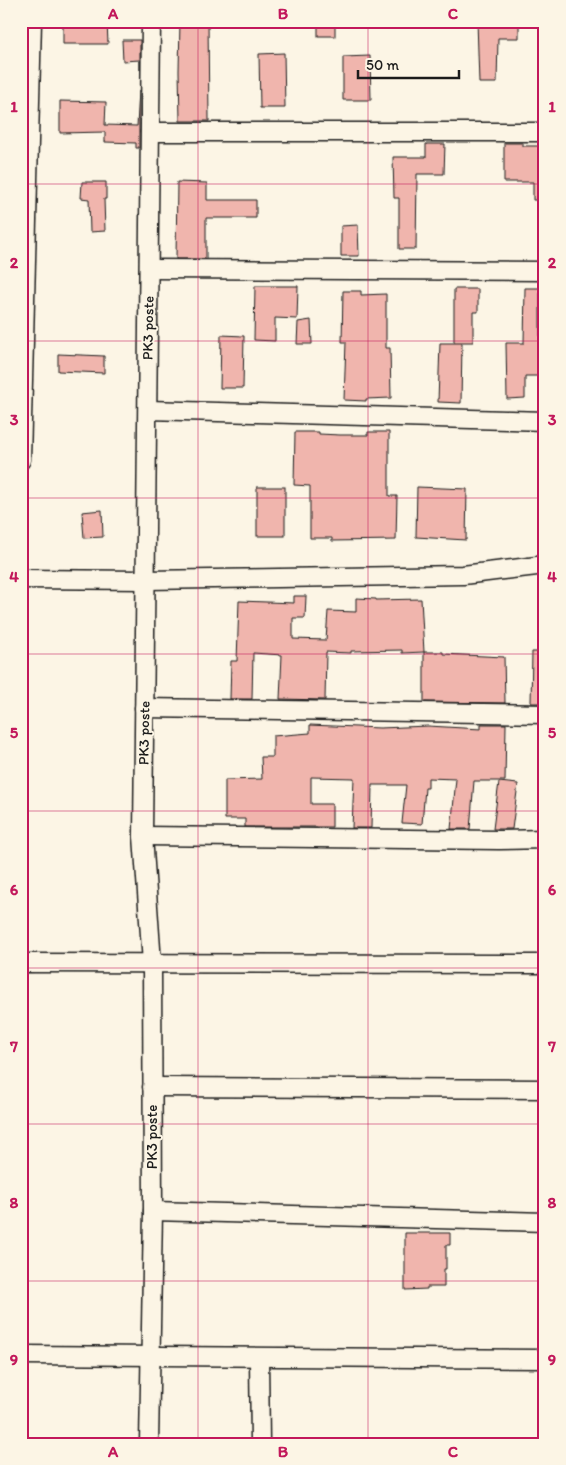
<svg xmlns="http://www.w3.org/2000/svg" width="566" height="1465" font-family="Itim,sans-serif">
<style>
.building{fill:#f0b5ad;stroke:#1c1c1c}
.lines{fill:none;stroke-linecap:round;stroke-linejoin:round}
.minor-casing{stroke:#1c1c1c;stroke-width:21}
.minor{stroke:#fcf5e5;stroke-width:18}
.grid{fill:none;stroke:#c2185b;stroke-width:1;stroke-opacity:0.55}
.labels{text-anchor:middle;stroke-width:4;stroke-linejoin:round;paint-order:stroke}
.street-label{font-size:15px;fill:#1c1c1c;stroke:#fcf5e5}
.neatline{fill:none;stroke:#c2185b;stroke-width:2}
.grid-label{font-size:16px;text-anchor:middle;font-weight:bold;fill:#c2185b}
</style>
<rect width="100%" height="100%" fill="#fcf5e5"/>
<filter id="ink" filterUnits="userSpaceOnUse"><feTurbulence type="fractalNoise" baseFrequency=".02" numOctaves="2"/><feDisplacementMap in="SourceGraphic" scale="10" xChannelSelector="R" yChannelSelector="G"/><feConvolveMatrix kernelMatrix="1 2 1 2 8 2 1 2 1" color-interpolation-filters="sRGB"/></filter>
<g filter="url(#ink)">
<!-- building -->
<g class="building">
<polygon points="63,21 107,21 108,44 63,44"/>
<polygon points="180,21 208,21 209,121 180,121 179,71"/>
<rect x="318" y="21" width="17" height="15"/>
<polygon points="477,21 519,21 519,38 498,38 497,83 479,83"/>
<polygon points="122,40 140,40 140,70 140,60 123,61"/>
<polygon points="284,53 285,108 260,108 259,54"/>
<polygon points="370,56 371,100 343,100 343,57"/>
<polygon points="139,90 139,148 136,148 136,143 105,142 105,132 60,133 60,101 106,102 105,125 137,126"/>
<polygon points="504,143 523,143 523,146 545,146 545,200 533,200 533,182 504,182"/>
<polygon points="426,144 445,144 444,174 417,174 416,249 399,249 399,198 394,198 393,157 426,157"/>
<polygon points="82,182 106,182 106,199 104,199 105,231 90,232 89,199 81,198"/>
<polygon points="177,182 207,183 207,200 256,200 256,218 206,218 206,259 176,259"/>
<polygon points="358,225 359,256 341,256 341,226"/>
<polygon points="255,286 298,286 297,319 275,318 275,341 254,340"/>
<polygon points="525,288 540,288 540,345 545,345 545,376 525,376 525,398 507,399 506,343 524,343"/>
<polygon points="454,289 478,289 478,312 473,312 473,342 454,342"/>
<polygon points="343,291 361,291 361,295 386,294 386,348 390,348 391,398 366,399 366,401 344,400 346,342 342,342"/>
<polygon points="311,320 312,344 297,344 298,322"/>
<polygon points="221,335 244,336 243,388 220,388"/>
<polygon points="440,343 462,343 461,403 438,402"/>
<polygon points="58,354 104,356 104,373 58,371"/>
<polygon points="295,432 319,432 319,434 340,435 368,435 368,432 389,432 389,496 397,496 396,540 332,541 332,538 310,538 310,486 294,485"/>
<rect x="257" y="487" width="28" height="49"/>
<polygon points="417,487 467,489 466,540 416,537"/>
<polygon points="102,510 103,537 84,538 82,512"/>
<polygon points="294,596 306,596 305,618 293,618 293,639 326,640 328,611 356,612 356,598 376,599 376,600 421,599 424,652 402,653 402,650 351,651 351,653 326,652 325,700 280,699 282,655 253,653 252,699 230,699 231,661 237,661 239,601 294,603"/>
<polygon points="424,652 443,652 443,654 504,657 505,703 424,702"/>
<polygon points="532,652 545,652 545,703 531,703"/>
<polygon points="481,724 506,724 505,781 474,781 470,829 451,829 456,779 428,778 428,788 425,788 422,824 402,823 406,785 372,785 371,828 352,828 354,778 311,777 311,804 332,804 332,827 245,827 245,819 225,819 225,780 262,779 261,757 273,757 273,736 310,733 310,725 380,728 428,726 481,729"/>
<polygon points="499,782 518,784 512,829 493,829"/>
<polygon points="405,1233 450,1233 450,1245 446,1245 446,1269 444,1269 444,1287 427,1287 427,1289 405,1290"/>
</g>
<g class="lines">
<defs>
<g id="minor">
<polyline points="150,132 545,132"/>
<polyline points="149,269 545,271"/>
<polyline points="148,410 545,421"/>
<polyline points="21,460 32,21"/>
<polyline points="21,579 146,580 463,575 545,565"/>
<polyline points="144,708 545,714"/>
<polyline points="143,836 499,840 545,839"/>
<polyline points="21,963 545,964"/>
<polyline points="152,1087 545,1089"/>
<polyline points="153,1211 545,1222"/>
<polyline points="21,1355 545,1359"/>
<polyline points="259,1358 260,1444"/>
<polyline points="149,1444 153,1211 152,963 143,836 151,21"/>
</g>
</defs>
<!-- minor casing -->
<use href="#minor" class="minor-casing"/>
<!-- minor -->
<use href="#minor" class="minor"/>
</g>
</g>
<!-- grid -->
<path class="grid" d="M198,21V1444M368,21V1444M21,184H545M21,341H545M21,498H545M21,654H545M21,811H545M21,968H545M21,1124H545M21,1281H545"/>
<g class="labels">
<!-- street labels -->
<g class="street-label">
<text transform="translate(148 328) rotate(-89)" y="5">PK3 poste</text>
<text transform="translate(144 733) rotate(-89)" y="5">PK3 poste</text>
<text transform="translate(152 1137) rotate(-90)" y="5">PK3 poste</text>
</g>
</g>
<!-- margin -->
<rect width="566" height="1465" fill="none" stroke="#fcf5e5" stroke-width="55"/>
<!-- scale -->
<path d="M358 70v8h101v-8" fill="none" stroke="#1c1c1c" stroke-width="2.5"/>
<text x="366" y="70" font-size="15" fill="#1c1c1c" stroke="#fcf5e5" stroke-width="4" paint-order="stroke">50 m</text>
<rect x="28" y="28" width="510" height="1410" class="neatline"/>
<g class="grid-label">
<text x="113" y="19">A</text>
<text x="283" y="19">B</text>
<text x="453" y="19">C</text>
<text x="14" y="112">1</text>
<text x="552" y="112">1</text>
<text x="14" y="268">2</text>
<text x="552" y="268">2</text>
<text x="14" y="425">3</text>
<text x="552" y="425">3</text>
<text x="14" y="582">4</text>
<text x="552" y="582">4</text>
<text x="14" y="738">5</text>
<text x="552" y="738">5</text>
<text x="14" y="895">6</text>
<text x="552" y="895">6</text>
<text x="14" y="1052">7</text>
<text x="552" y="1052">7</text>
<text x="14" y="1208">8</text>
<text x="552" y="1208">8</text>
<text x="14" y="1365">9</text>
<text x="552" y="1365">9</text>
<text x="113" y="1457">A</text>
<text x="283" y="1457">B</text>
<text x="453" y="1457">C</text>
</g>
</svg>
